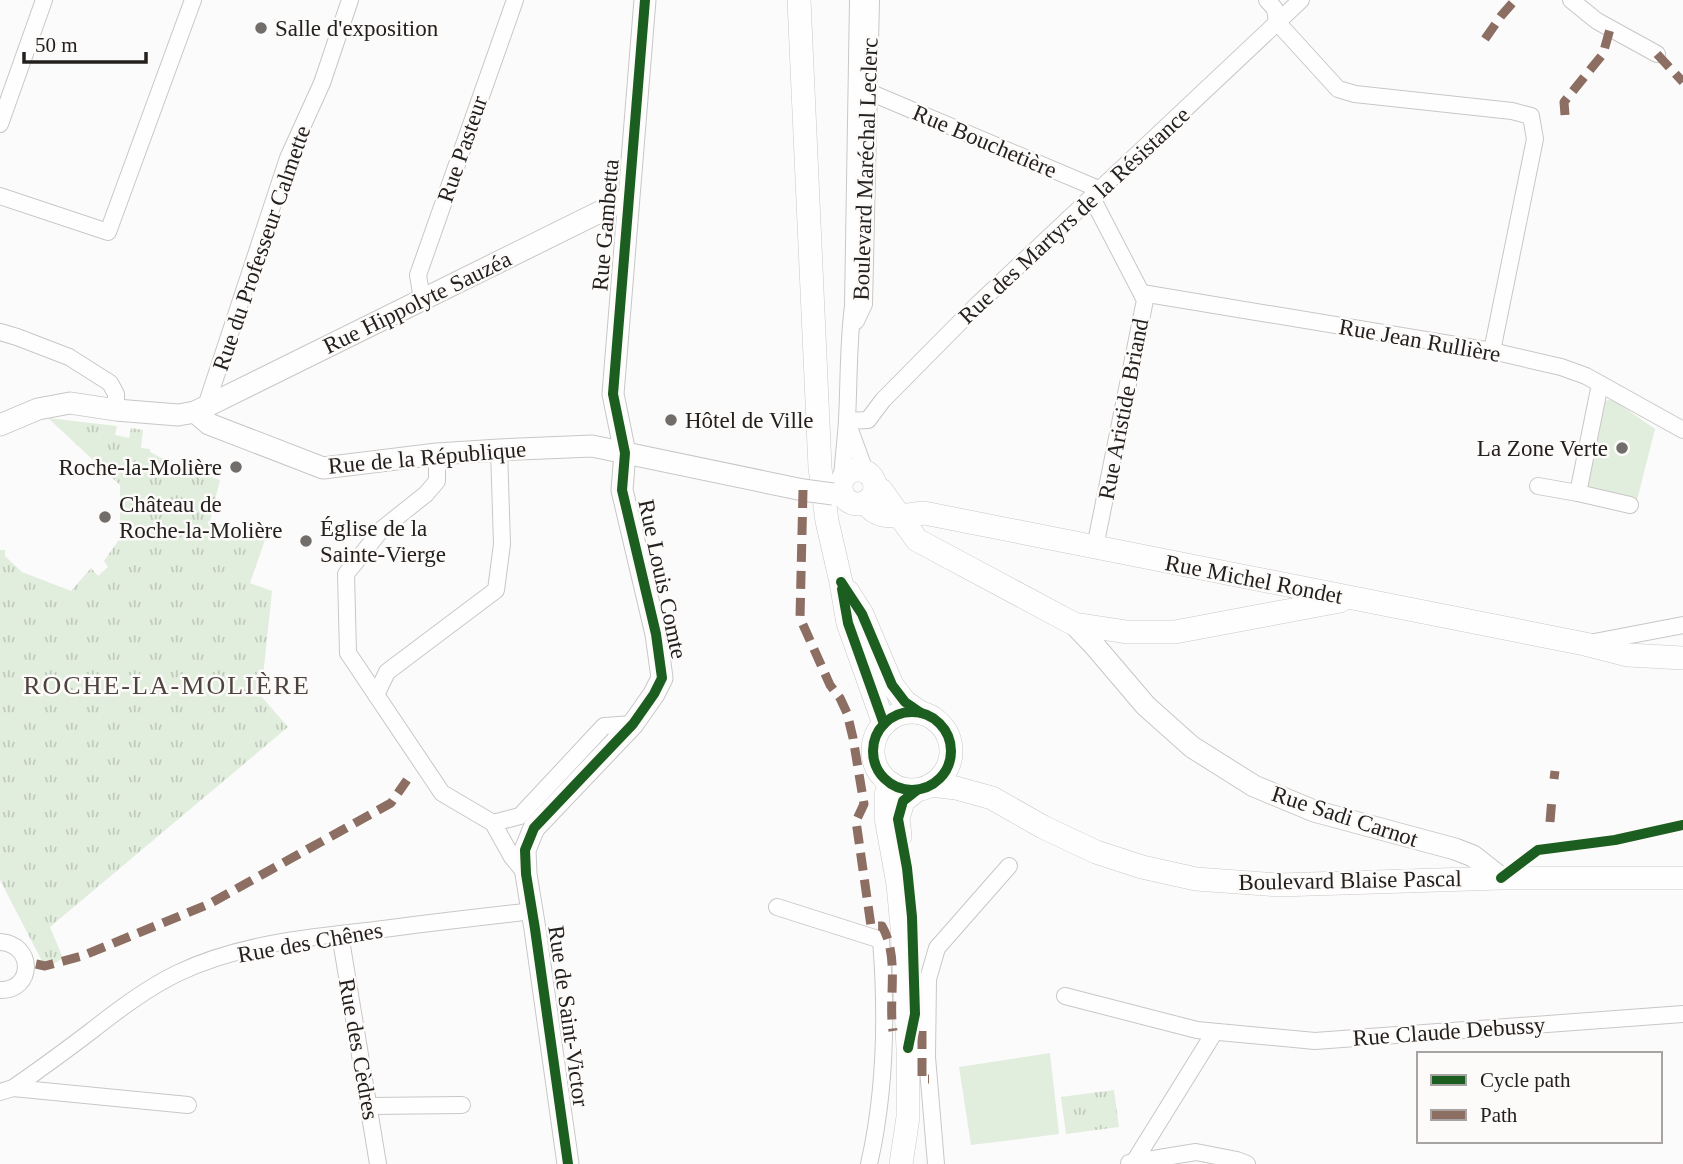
<svg xmlns="http://www.w3.org/2000/svg" width="1683" height="1164" font-family="Georgia,serif">
<style>
.green{fill:#e1eddd}
.park{fill:url(#park-tufts)}
.lines{fill:none;stroke-linecap:round;stroke-linejoin:round}
.minor-casing{stroke:#c9c7c6;stroke-width:18}
.tertiary-casing{stroke:#c9c7c6;stroke-width:23}
.secondary-casing{stroke:#c9c7c6;stroke-width:24}
.minor{stroke:#fffefe;stroke-width:16}
.tertiary{stroke:#fffefe;stroke-width:21}
.secondary{stroke:#fffefe;stroke-width:23}
.tertiary-bridge-casing{stroke:#c9c7c6;stroke-width:23;stroke-linecap:butt}
.tertiary-bridge{stroke:#fffefe;stroke-width:21}
.quiet{stroke:#8d6e63;stroke-width:9;stroke-dasharray:18 9;stroke-linecap:butt}
.cycleway-casing{stroke:#fdfbfa;stroke-width:15}
.cycleway{stroke:#1b5e20;stroke-width:10}
.poi-dot{fill:#706d6b;stroke:#fdfbfa;stroke-width:2.5}
.labels{text-anchor:middle;stroke-width:5;stroke-linejoin:round;paint-order:stroke}
.poi-label{font-size:23px;fill:#24201e;stroke:#fdfbfa;text-anchor:start}
.street-label{font-size:23px;fill:#24201e;stroke:#fdfbfa}
.quarter-label{font-size:26px;letter-spacing:2px;fill:#4d433f;stroke:#fdfbfa}
</style>
<defs>
<pattern id="park-tufts" width="24" height="20" patternUnits="userSpaceOnUse" patternTransform="scale(1.75)"><rect width="24" height="20" fill="#e1eddd"/><path d="M3 7l-1-3M5 7V3M7 7l1-3M15 17l-1-3M17 17v-4M19 17l1-3" fill="none" stroke="#c1cbbd"/></pattern>
</defs>
<rect width="100%" height="100%" fill="#fcfbfb"/>
<!-- green -->
<g class="green">
<polygon points="1612,399 1655,429 1637,500 1630,505 1583,487 1591,468 1605,401"/>
<polygon points="1050,1053 1059,1134 971,1145 959,1067"/>
</g>
<!-- park -->
<g class="park">
<polygon points="48,418 117,426 115,435 129,438 131,428 143,430 141,448 150,449 150,452 173,464 220,480 210,521 265,540 250,583 272,591 261,696 288,727 50,927 63,958 46,969 0,880 0,550 5,550 5,556 22,572 71,591 91,568 98,576 108,567 104,561 120,538 120,485"/>
<polygon points="1114,1090 1119,1127 1066,1134 1061,1097"/>
</g>
<g class="lines">
<defs>
<g id="minor">
<polyline points="1267,0 1275,9 1277,22 1338,89 1355,94 1512,111 1531,116 1535,139 1492,351"/>
<polyline points="1571,0 1597,21 1657,54"/>
<polyline points="860,92 874,94 1101,190"/>
<polyline points="0,124 44,0"/>
<polyline points="0,196 108,232 193,0"/>
<polyline points="1092,198 1145,300 1095,547"/>
<polyline points="1142,293 1492,351 1561,367 1586,376 1683,430"/>
<polyline points="422,299 418,275 515,0"/>
<polyline points="856,321 864,304 871,0"/>
<polyline points="0,332 17,337 69,357 110,383 116,394 116,410"/>
<polyline points="1600,384 1578,493 1630,505"/>
<polyline points="206,406 288,158 322,83 350,0"/>
<polyline points="847,421 868,420 883,400 978,304 1301,0"/>
<polyline points="849,427 865,471"/>
<polyline points="437,454 437,481 426,494 382,529 346,574 348,653 442,793 493,823 512,857 526,874"/>
<path d="M842,479C843,459 846,440 847,420C849,382 848,344 853,306L858,0"/>
<polyline points="1538,486 1578,493"/>
<polyline points="1589,643 1683,625"/>
<polyline points="376,695 387,672 496,590 502,544 499,450"/>
<polyline points="493,823 520,816 604,726 633,724"/>
<path d="M777,907L881,940C887,1015 886,1090 869,1164"/>
<polyline points="340,934 378,1164"/>
<path d="M0,942C35,944 34,991 0,990"/>
<polyline points="1065,996 1197,1030 1315,1041 1683,1014"/>
<polyline points="13,1088 188,1105"/>
<path d="M0,1092L13,1088C39,1070 65,1051 90,1032C118,1010 147,988 178,973C239,944 309,937 375,930C427,923 480,917 533,911"/>
<polyline points="369,1106 462,1105"/>
<polyline points="1134,1162 1214,1033"/>
<polyline points="1129,1163 1196,1152 1237,1160 1247,1164"/>
<polyline points="936,1164 927,1057 928,979 937,948 1009,866"/>
</g>
<g id="tertiary">
<polyline points="195,412 209,424 323,468 437,454 499,450 592,446 803,490"/>
<polyline points="0,425 38,409 70,403 116,410 178,415 195,412 628,198"/>
<polyline points="1074,624 1094,645 1146,706 1192,747 1254,786 1314,811 1455,849 1473,856 1501,878"/>
<polyline points="568,1164 535,929 526,874 525,850 534,828 633,724 654,694 662,678 656,634 622,490 625,453 613,394 645,0"/>
</g>
<g id="secondary">
<polyline points="799,0 820,468 827,521 841,582 848,623 884,724"/>
<circle cx="858" cy="487" r="17"/>
<polyline points="875,487 881,490 917,540 1074,624 1127,632 1175,632 1340,601"/>
<path d="M866,502C877,523 904,515 924,513L1585,644L1628,655L1683,658"/>
<polyline points="848,592 862,614 892,685 905,702 921,713"/>
<circle cx="912" cy="751" r="39"/>
<polyline points="890,783 886,795 886,818 898,884 902,927 908,1048 908,1117 901,1164"/>
<polyline points="931,785 956,788 992,798 1043,827 1096,852 1142,867 1196,879 1279,885 1501,878 1683,878"/>
<polyline points="900,836 898,819 903,801 917,790"/>
</g>
</defs>
<!-- minor casing -->
<use href="#minor" class="minor-casing"/>
<!-- tertiary casing -->
<use href="#tertiary" class="tertiary-casing"/>
<!-- secondary casing -->
<use href="#secondary" class="secondary-casing"/>
<!-- minor -->
<use href="#minor" class="minor"/>
<!-- tertiary -->
<use href="#tertiary" class="tertiary"/>
<!-- secondary -->
<use href="#secondary" class="secondary"/>
<defs>
<polyline id="tertiary-bridge" points="803,490 833,494"/>
</defs>
<!-- tertiary-bridge casing -->
<use href="#tertiary-bridge" class="tertiary-bridge-casing"/>
<!-- tertiary-bridge -->
<use href="#tertiary-bridge" class="tertiary-bridge"/>
<!-- quiet -->
<g class="quiet">
<polyline points="1485,39 1501,16 1515,0"/>
<polyline points="1657,54 1683,82"/>
<polyline points="1565,115 1564,102 1603,54 1610,29"/>
<path d="M803,490L800,618L830,685L840,698L847,713L853,738L864,804L856,821L871,926H882C900,958 888,997 893,1031"/>
<polyline points="1554,779 1555,771"/>
<polyline points="1550,822 1552,798"/>
<polyline points="36,964 45,966 82,956 209,904 391,803 407,780"/>
<polyline points="922,1031 922,1079 929,1079"/>
</g>
<defs>
<g id="cycleway">
<polyline points="841,582 862,614 892,685 905,702 921,713"/>
<polyline points="842,589 848,623 884,724"/>
<circle cx="912" cy="751" r="39"/>
<polyline points="1501,878 1538,850 1615,840 1683,825"/>
<polyline points="908,1048 915,1014 912,917 907,868 898,819 903,801 917,790"/>
<polyline points="568,1164 535,929 526,874 525,850 534,828 633,724 654,694 662,678 656,634 622,490 625,453 613,394 645,0"/>
</g>
</defs>
<!-- cycleway casing -->
<use href="#cycleway" class="cycleway-casing"/>
<!-- cycleway -->
<use href="#cycleway" class="cycleway"/>
</g>
<!-- markers -->
<g class="poi-dot">
<circle cx="261" cy="28" r="7"/>
<circle cx="671" cy="420" r="7"/>
<circle cx="1622" cy="448" r="7"/>
<circle cx="236" cy="467" r="7"/>
<circle cx="105" cy="517" r="7"/>
<circle cx="306" cy="541" r="7"/>
</g>
<g class="labels">
<!-- poi labels -->
<g class="poi-label">
<text x="275" y="36">Salle d'exposition</text>
<text x="685" y="428">Hôtel de Ville</text>
<text x="1608" y="456" text-anchor="end">La Zone Verte</text>
<text x="222" y="475" text-anchor="end">Roche-la-Molière</text>
<text x="119" y="512">Château de<tspan x="119" dy="26">Roche-la-Molière</tspan></text>
<text x="320" y="536">Église de la<tspan x="320" dy="26">Sainte-Vierge</tspan></text>
</g>
<!-- street labels -->
<g class="street-label">
<text transform="translate(985 141) rotate(23)" y="8">Rue Bouchetière</text>
<text transform="translate(462 149) rotate(-71)" y="8">Rue Pasteur</text>
<text transform="translate(865 169) rotate(-88)" y="8">Boulevard Maréchal Leclerc</text>
<text transform="translate(1074 215) rotate(-43)" y="8">Rue des Martyrs de la Résistance</text>
<text transform="translate(605 225) rotate(-85)" y="8">Rue Gambetta</text>
<text transform="translate(261 248) rotate(-71)" y="8">Rue du Professeur Calmette</text>
<text transform="translate(417 302) rotate(-26)" y="8">Rue Hippolyte Sauzéa</text>
<text transform="translate(1420 340) rotate(10)" y="8">Rue Jean Rullière</text>
<text transform="translate(1123 409) rotate(-79)" y="8">Rue Aristide Briand</text>
<text transform="translate(427 457) rotate(-5)" y="8">Rue de la République</text>
<text transform="translate(663 579) rotate(78)" y="8">Rue Louis Comte</text>
<text transform="translate(1254 579) rotate(11)" y="8">Rue Michel Rondet</text>
<text transform="translate(1345 816) rotate(18)" y="8">Rue Sadi Carnot</text>
<text transform="translate(1350 880) rotate(-1)" y="8">Boulevard Blaise Pascal</text>
<text transform="translate(310 942) rotate(-10)" y="8">Rue des Chênes</text>
<text transform="translate(569 1016) rotate(82)" y="8">Rue de Saint-Victor</text>
<text transform="translate(1449 1031) rotate(-4)" y="8">Rue Claude Debussy</text>
<text transform="translate(359 1049) rotate(80)" y="8">Rue des Cèdres</text>
</g>
<!-- quarter labels -->
<g class="quarter-label">
<text x="167" y="694">ROCHE-LA-MOLIÈRE</text>
</g>
</g>
<!-- legend -->
<rect x="1417" y="1052" width="245" height="91" fill="#fdfbfa" stroke="#a6a3a2" stroke-width="2"/>
<rect x="1431" y="1075" width="35" height="10" fill="#1b5e20" stroke="#a6a3a2" stroke-width="2"/>
<text x="1480" y="1087" font-size="21" fill="#24201e">Cycle path</text>
<rect x="1431" y="1110" width="35" height="10" fill="#8d6e63" stroke="#a6a3a2" stroke-width="2"/>
<text x="1480" y="1122" font-size="21" fill="#24201e">Path</text>
<!-- scale -->
<path d="M24 52v10h122v-10" fill="none" stroke="#24201e" stroke-width="3.5"/>
<text x="35" y="52" font-size="21" fill="#24201e" stroke="#fdfbfa" stroke-width="5" paint-order="stroke">50 m</text>
</svg>
